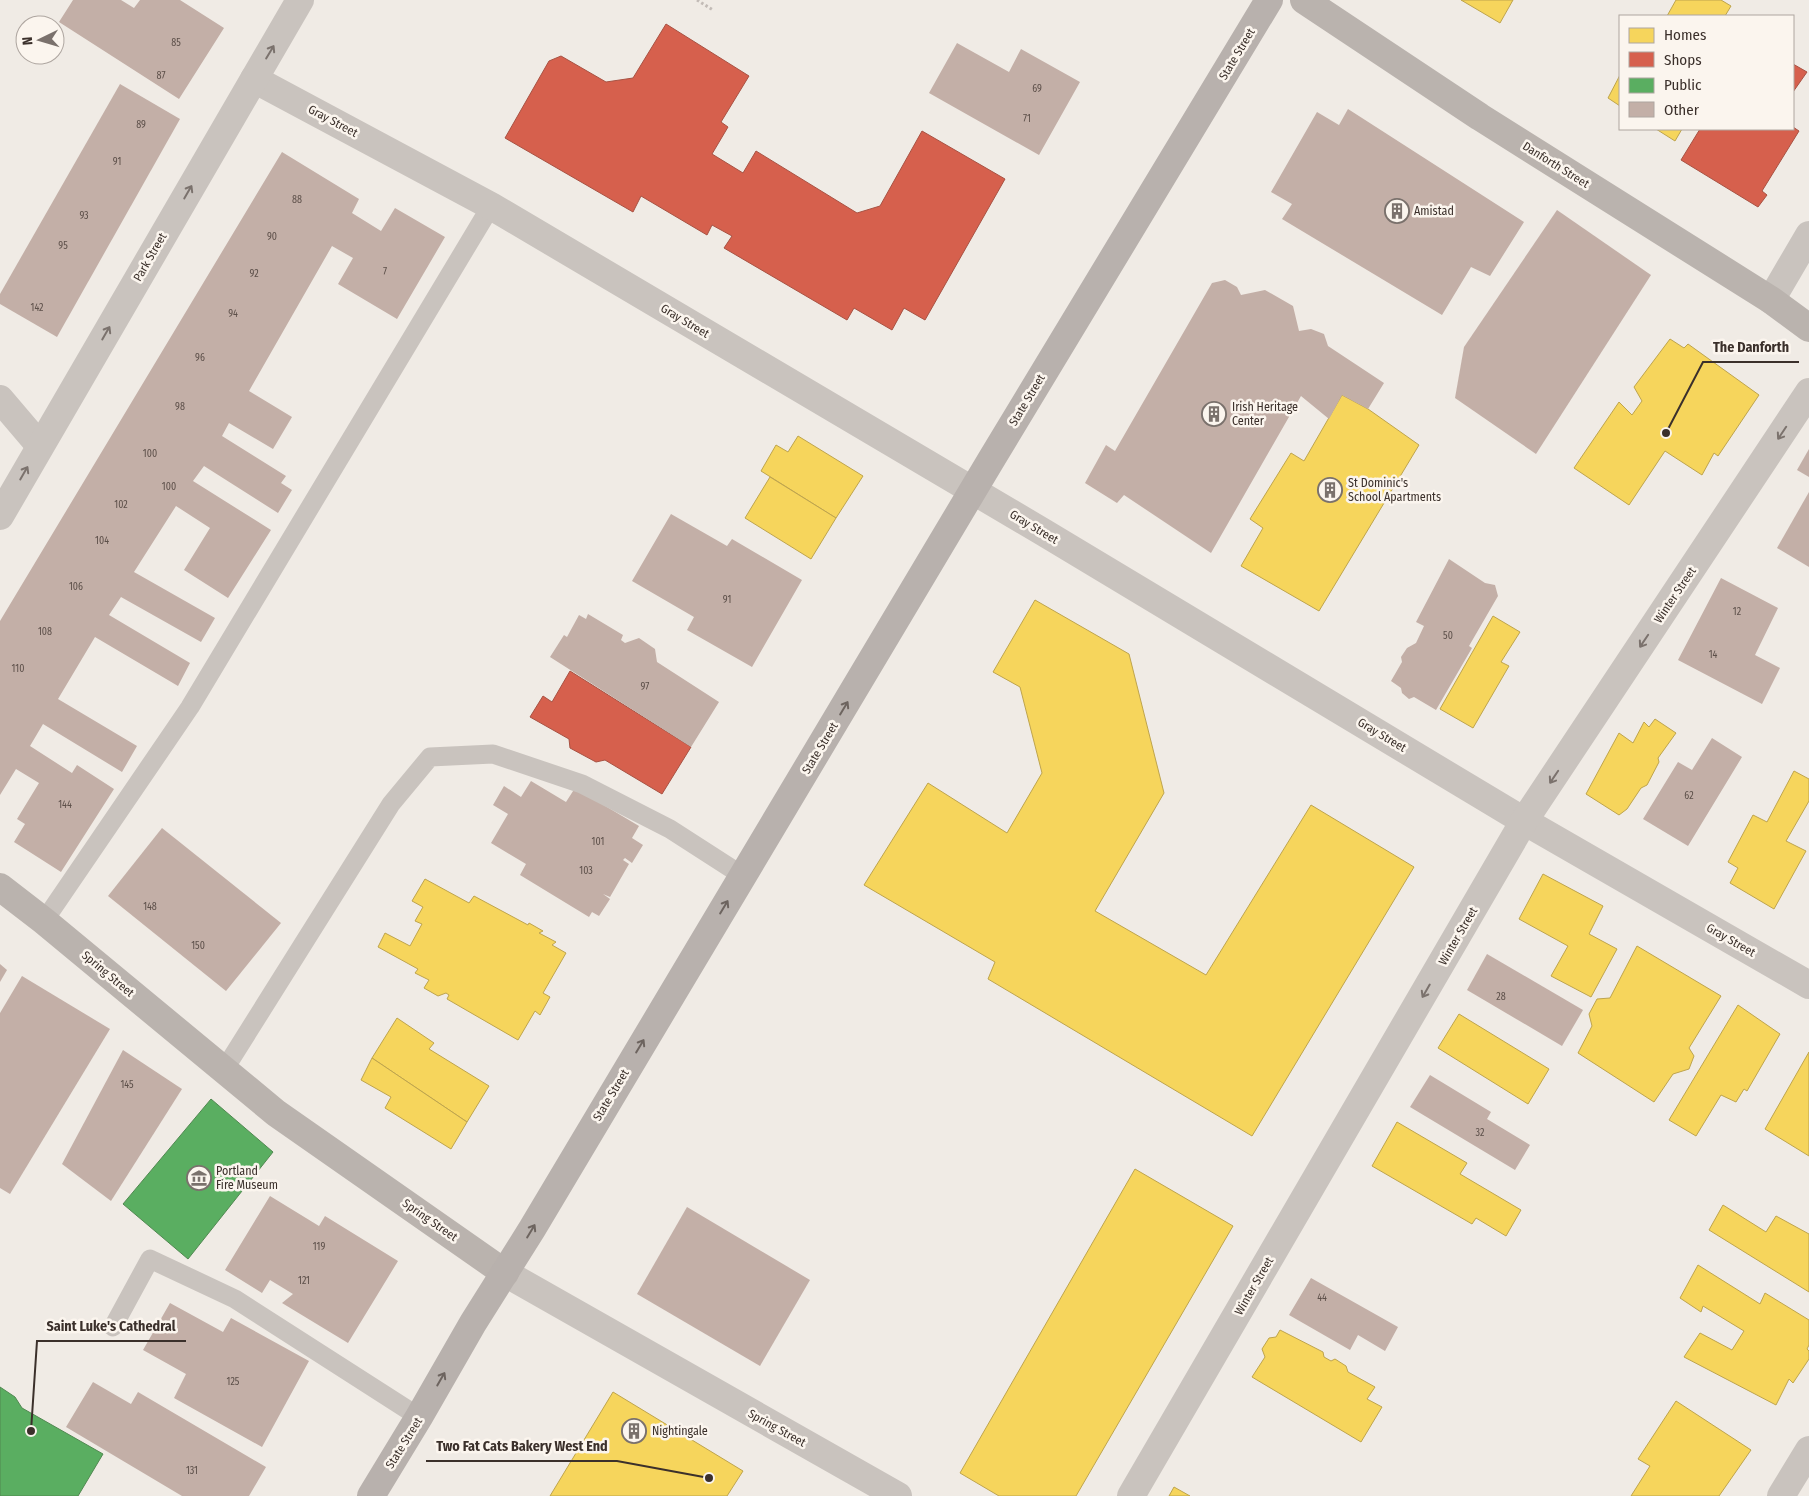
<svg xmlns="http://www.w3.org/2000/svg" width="1809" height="1496" font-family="'Fira Sans Condensed',sans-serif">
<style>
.homes{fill:#f6d55c;stroke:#bea44d}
.shops{fill:#d6604d;stroke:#a85243}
.public{fill:#5aae61;stroke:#518851}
.building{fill:#c3afa7}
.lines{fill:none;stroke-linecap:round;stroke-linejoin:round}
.path{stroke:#c2bbb6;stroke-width:3;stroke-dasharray:2.5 2.5;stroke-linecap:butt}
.lane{stroke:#c9c3be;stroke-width:19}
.street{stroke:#c9c3be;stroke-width:28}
.secondary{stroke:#bab3ae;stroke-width:28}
.primary{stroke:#b8b1ad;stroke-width:28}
.oneway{stroke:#7b726d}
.oneway2{stroke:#6d645f}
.labels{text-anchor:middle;stroke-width:5;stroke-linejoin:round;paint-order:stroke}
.number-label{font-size:10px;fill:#5d504a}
.street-label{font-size:12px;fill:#3b302b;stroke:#fbf5ee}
.poi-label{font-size:12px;fill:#3b302b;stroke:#fbf5ee;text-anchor:start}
.leader{fill:none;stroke:#3b302b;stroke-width:2}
.callout-dot{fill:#3b302b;stroke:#fbf5ee;stroke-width:2}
.callout-label{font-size:14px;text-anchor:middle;font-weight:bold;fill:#3b302b;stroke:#fbf5ee;stroke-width:5;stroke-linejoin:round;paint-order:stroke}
</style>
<rect width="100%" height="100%" fill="#f0ebe5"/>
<!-- homes -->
<g class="homes">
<polygon points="1461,0 1513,0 1500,23"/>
<polygon points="1676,0 1721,0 1731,6 1725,16 1667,16"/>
<polygon points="1620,75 1620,106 1608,98"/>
<polygon points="1656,129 1682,129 1675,141"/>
<polygon points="1670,339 1684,348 1688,344 1759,395 1718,456 1714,453 1702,475 1665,451 1629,505 1574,468 1619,402 1632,415 1642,401 1634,387"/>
<polygon points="1342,395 1368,409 1419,445 1319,611 1241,566 1263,528 1250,519 1291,453 1304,461"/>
<polygon points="798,436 863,476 836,518 761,471 776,445 788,452"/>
<polygon points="770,477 836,518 811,559 745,518"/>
<polygon points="1035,600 1129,654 1164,793 1095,911 1206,975 1311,805 1414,867 1252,1136 988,979 995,962 864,885 928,783 1007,833 1042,773 1020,687 993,672"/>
<polygon points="1493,616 1520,632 1501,662 1509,666 1473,728 1440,709"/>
<polygon points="1655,719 1676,733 1658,758 1659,762 1647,785 1641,788 1627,809 1619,815 1586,794 1619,733 1633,743 1644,722 1649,727"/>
<polygon points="1794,771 1809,779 1809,801 1786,841 1806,851 1774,909 1730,883 1738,868 1728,862 1753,815 1767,822"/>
<polygon points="1543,874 1603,906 1589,934 1617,949 1591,997 1551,976 1568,946 1519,919"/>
<polygon points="425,879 469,903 474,896 528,925 529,923 543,931 539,933 556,942 552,945 566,953 543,993 550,997 540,1015 535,1011 518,1040 447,999 449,995 446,993 438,996 424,988 429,980 415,973 418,969 378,947 385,933 410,946 422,924 415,921 423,907 412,901"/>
<polygon points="1637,946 1721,996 1689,1048 1694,1056 1689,1069 1673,1074 1654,1102 1578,1053 1592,1026 1589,1014 1597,999 1610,998"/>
<polygon points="1738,1005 1780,1034 1747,1091 1744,1089 1736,1102 1721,1095 1696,1136 1669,1120"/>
<polygon points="1459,1014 1549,1069 1528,1104 1438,1048"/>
<polygon points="397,1018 434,1043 429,1049 489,1086 467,1122 372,1058"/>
<polygon points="1809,1052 1809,1156 1765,1129"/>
<polygon points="372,1058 467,1122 451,1149 385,1108 391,1097 361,1080"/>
<polygon points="1397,1122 1467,1163 1460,1174 1521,1210 1506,1236 1476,1218 1472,1224 1372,1166"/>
<polygon points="1135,1169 1233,1226 1076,1496 999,1496 960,1473"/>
<polygon points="1723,1205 1766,1232 1776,1216 1809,1234 1809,1292 1709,1230"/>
<polygon points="1698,1265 1760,1304 1765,1293 1809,1320 1809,1345 1807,1349 1809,1351 1809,1359 1793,1383 1789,1379 1776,1405 1684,1357 1700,1333 1732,1350 1744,1331 1703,1306 1701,1312 1680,1298"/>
<polygon points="1280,1330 1323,1352 1324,1357 1331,1361 1335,1359 1346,1366 1348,1372 1375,1387 1367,1399 1382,1407 1361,1442 1252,1377 1265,1357 1262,1349 1269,1338 1276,1337"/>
<polygon points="613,1392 743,1471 727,1496 550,1496"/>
<polygon points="1676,1401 1751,1450 1719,1496 1631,1496 1650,1466 1638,1459"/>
<polygon points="1174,1487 1190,1496 1169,1496"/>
</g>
<!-- shops -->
<g class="shops">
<polygon points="666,24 749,76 721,122 728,127 712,154 743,173 756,151 857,213 880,206 922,131 1005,179 925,320 904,308 892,330 854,308 847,320 724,248 732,236 712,225 707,235 641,196 633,212 505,138 549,61 561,56 606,82 633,78"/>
<polygon points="1793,64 1807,72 1793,92"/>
<polygon points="1793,127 1799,131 1762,191 1767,195 1758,207 1681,160 1700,129 1793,129"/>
<polygon points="570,671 691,747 662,794 605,760 596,762 570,748 569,739 530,717 543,696 552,702"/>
</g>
<!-- public -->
<g class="public">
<polygon points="211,1099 273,1152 188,1259 123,1204"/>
<polygon points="0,1387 15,1397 22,1408 103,1454 78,1496 0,1496"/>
</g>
<!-- building -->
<g class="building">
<polygon points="73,0 121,0 134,8 140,0 180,0 224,28 179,99 59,22"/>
<polygon points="957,43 1009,72 1021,49 1080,82 1039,155 929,93"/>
<polygon points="120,84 180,119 57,337 0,304 0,294"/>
<polygon points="1348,109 1524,222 1490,276 1471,267 1442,315 1282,219 1292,204 1271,192 1317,112 1339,125"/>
<polygon points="282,152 359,199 352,213 381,231 395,208 445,237 397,319 338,284 353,258 332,246 249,391 292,417 273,449 229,423 222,436 286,476 281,483 292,490 278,513 204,466 193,481 271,530 228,598 184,570 210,528 176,506 134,572 215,618 201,642 121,597 109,615 190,663 178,686 95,637 58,699 137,746 122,772 43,724 30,746 72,773 77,765 114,789 61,872 14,842 25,824 17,819 39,783 16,769 0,795 0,621"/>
<polygon points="1557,210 1651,275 1536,454 1455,398 1464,347"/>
<polygon points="1225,280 1237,287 1241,295 1265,290 1293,306 1299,331 1311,329 1324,334 1328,346 1384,383 1368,409 1342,395 1329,419 1301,396 1211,553 1124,495 1117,503 1085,483 1106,445 1115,451 1212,283"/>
<polygon points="1809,449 1809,477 1797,470"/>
<polygon points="1809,492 1809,567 1777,548"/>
<polygon points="671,514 727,546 732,539 802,580 752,667 687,630 694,617 632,581"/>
<polygon points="1449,559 1485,583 1495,585 1498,596 1469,646 1472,648 1436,710 1414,697 1409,699 1402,693 1401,688 1391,681 1402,662 1401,657 1407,648 1416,643 1424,626 1416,622"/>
<polygon points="1721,578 1778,608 1755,655 1780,668 1762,704 1678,660"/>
<polygon points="588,614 623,635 621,640 625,643 639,638 655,649 657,662 719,702 691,747 550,657 564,635 567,637 579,615 586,619"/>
<polygon points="1712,738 1742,757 1688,846 1643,819 1678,762 1692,770"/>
<polygon points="531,781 566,802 575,788 639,826 632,838 643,845 632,863 625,858 623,860 629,864 610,897 603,894 610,899 599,916 592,912 589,917 520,875 526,864 491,843 508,814 493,805 504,786 521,797"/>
<polygon points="162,828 281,923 226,991 108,896"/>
<polygon points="1487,954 1583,1010 1562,1046 1467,990"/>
<polygon points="0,964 7,970 0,982"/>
<polygon points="22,976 110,1029 10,1194 0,1188 0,1013"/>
<polygon points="123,1050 182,1089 111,1201 62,1164"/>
<polygon points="1430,1075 1491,1112 1487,1119 1530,1145 1515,1170 1410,1107"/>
<polygon points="270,1196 319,1226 325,1216 398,1261 348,1343 282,1303 293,1294 270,1280 262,1293 225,1270"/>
<polygon points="687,1207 810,1280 760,1366 637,1294"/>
<polygon points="1311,1278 1398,1327 1385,1351 1358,1335 1350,1350 1289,1315"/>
<polygon points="170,1303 223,1332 231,1318 309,1361 262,1447 174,1398 186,1374 143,1350"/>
<polygon points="93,1382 131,1404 138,1392 266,1467 249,1496 182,1496 66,1427"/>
</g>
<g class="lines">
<!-- path -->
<polyline class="path" points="697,0 713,10"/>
<!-- lane -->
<g class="lane">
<polyline points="44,921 190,707 491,206"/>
<polyline points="224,1070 391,804 430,757 493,754 582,784 670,829 743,876"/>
<polyline points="113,1327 150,1259 235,1299 419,1417"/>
</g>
<!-- street -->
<g class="street">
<polyline points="254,79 491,206 1043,532 1524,821 1809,985"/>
<polyline points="1771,300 1809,235"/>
<polyline points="0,399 40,446"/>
<polyline points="0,516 300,0"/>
<polyline points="505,1273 898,1496"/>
<polyline points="1131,1496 1524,821 1809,392"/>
<polyline points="1781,1496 1809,1450"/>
</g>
<!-- secondary -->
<g class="secondary">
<polyline points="1304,0 1480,117 1771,300 1809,328"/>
<polyline points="0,887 44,921 276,1113 505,1273"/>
</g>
<!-- primary -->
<polyline class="primary" points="371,1496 419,1417 473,1323 532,1229 991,460 1269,0"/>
</g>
<!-- one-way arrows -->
<defs><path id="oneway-shaft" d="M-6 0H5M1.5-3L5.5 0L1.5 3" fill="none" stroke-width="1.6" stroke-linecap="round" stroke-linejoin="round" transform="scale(1.25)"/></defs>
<g class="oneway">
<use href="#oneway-shaft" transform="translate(270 52) rotate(-59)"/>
<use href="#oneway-shaft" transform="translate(188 192) rotate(-60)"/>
<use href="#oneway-shaft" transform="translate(106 333) rotate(-60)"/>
<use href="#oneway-shaft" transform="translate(1782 433) rotate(124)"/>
<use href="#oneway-shaft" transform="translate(24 473) rotate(-60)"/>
<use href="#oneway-shaft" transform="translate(1644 641) rotate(124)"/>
<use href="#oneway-shaft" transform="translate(1554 777) rotate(124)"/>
<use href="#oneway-shaft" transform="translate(1426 991) rotate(120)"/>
</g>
<g class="oneway2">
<use href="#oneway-shaft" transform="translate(844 708) rotate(-59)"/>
<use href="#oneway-shaft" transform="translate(724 907) rotate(-59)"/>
<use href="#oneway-shaft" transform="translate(640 1046) rotate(-59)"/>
<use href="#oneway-shaft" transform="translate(531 1231) rotate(-59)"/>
<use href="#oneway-shaft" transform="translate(441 1379) rotate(-60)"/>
</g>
<!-- icons -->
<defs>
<symbol id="building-ring" viewBox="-11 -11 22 22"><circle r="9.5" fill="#fbf5ee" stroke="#7a716c" stroke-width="1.5"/><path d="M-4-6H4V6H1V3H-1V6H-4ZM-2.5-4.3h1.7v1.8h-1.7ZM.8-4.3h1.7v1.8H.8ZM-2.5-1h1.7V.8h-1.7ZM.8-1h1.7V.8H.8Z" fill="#7a716c"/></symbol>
<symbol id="museum-ring" viewBox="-11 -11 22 22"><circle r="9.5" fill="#fbf5ee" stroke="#7a716c" stroke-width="1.5"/><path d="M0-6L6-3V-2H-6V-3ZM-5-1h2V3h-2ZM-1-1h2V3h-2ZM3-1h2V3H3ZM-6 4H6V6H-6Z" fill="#7a716c"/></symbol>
</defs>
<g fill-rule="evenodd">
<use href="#building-ring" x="1383" y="197" width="28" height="28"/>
<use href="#building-ring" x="1200" y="400" width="28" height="28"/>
<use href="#building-ring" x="1316" y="476" width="28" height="28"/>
<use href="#museum-ring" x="185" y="1164" width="28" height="28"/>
<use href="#building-ring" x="620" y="1417" width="28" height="28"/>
</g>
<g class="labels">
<!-- number labels -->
<g class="number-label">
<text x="176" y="46">85</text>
<text x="161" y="79">87</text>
<text x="1037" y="92">69</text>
<text x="1027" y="122">71</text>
<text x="141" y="128">89</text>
<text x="117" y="165">91</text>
<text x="297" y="203">88</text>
<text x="84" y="219">93</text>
<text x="272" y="240">90</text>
<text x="63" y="249">95</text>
<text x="385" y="275">7</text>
<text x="254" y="277">92</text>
<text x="37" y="311">142</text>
<text x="233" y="317">94</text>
<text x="200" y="361">96</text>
<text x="180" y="410">98</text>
<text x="150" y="457">100</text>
<text x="169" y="490">100</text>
<text x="121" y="508">102</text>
<text x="102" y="544">104</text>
<text x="76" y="590">106</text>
<text x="727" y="603">91</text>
<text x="1737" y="615">12</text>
<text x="45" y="635">108</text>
<text x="1448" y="639">50</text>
<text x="1713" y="658">14</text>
<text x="18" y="672">110</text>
<text x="645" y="690">97</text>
<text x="1689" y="799">62</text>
<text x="65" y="808">144</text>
<text x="598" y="845">101</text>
<text x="586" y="874">103</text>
<text x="150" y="910">148</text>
<text x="198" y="949">150</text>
<text x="1501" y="1000">28</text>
<text x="127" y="1088">145</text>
<text x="1480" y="1136">32</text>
<text x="319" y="1250">119</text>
<text x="304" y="1284">121</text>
<text x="1322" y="1301">44</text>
<text x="233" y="1385">125</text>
<text x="192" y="1474">131</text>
</g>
<!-- street labels -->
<g class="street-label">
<text transform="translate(1237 54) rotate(-59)" y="4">State Street</text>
<text transform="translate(333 121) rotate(28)" y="4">Gray Street</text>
<text transform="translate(1556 165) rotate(32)" y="4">Danforth Street</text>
<text transform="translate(150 257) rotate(-60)" y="4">Park Street</text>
<text transform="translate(685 321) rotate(31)" y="4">Gray Street</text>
<text transform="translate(1027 400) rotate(-59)" y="4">State Street</text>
<text transform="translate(1034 527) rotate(31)" y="4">Gray Street</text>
<text transform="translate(1675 595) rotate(-56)" y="4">Winter Street</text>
<text transform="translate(1382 735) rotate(31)" y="4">Gray Street</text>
<text transform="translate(820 748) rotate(-59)" y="4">State Street</text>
<text transform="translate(1458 936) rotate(-60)" y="4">Winter Street</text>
<text transform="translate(1731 940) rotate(30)" y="4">Gray Street</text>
<text transform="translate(108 974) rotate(40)" y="4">Spring Street</text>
<text transform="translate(611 1095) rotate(-59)" y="4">State Street</text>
<text transform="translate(430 1220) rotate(35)" y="4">Spring Street</text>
<text transform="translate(1254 1286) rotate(-60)" y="4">Winter Street</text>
<text transform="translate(777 1428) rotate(29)" y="4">Spring Street</text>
<text transform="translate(404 1443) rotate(-58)" y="4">State Street</text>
</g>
<!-- poi labels -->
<g class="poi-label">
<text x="1414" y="215">Amistad</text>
<text x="1232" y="411">Irish Heritage<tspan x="1232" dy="14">Center</tspan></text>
<text x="1348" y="487">St Dominic's<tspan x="1348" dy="14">School Apartments</tspan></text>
<text x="216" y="1175">Portland<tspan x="216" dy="14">Fire Museum</tspan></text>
<text x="652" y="1435">Nightingale</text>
</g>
</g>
<!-- callouts -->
<path class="leader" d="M1666 433L1703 362H1799M31 1431L37 1341H186M709 1478L617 1461H426"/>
<g class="callout-dot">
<circle cx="1666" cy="433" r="5"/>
<circle cx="31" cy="1431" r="5"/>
<circle cx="709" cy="1478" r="5"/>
</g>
<g class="callout-label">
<text x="1751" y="352">The Danforth</text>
<text x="111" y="1331">Saint Luke's Cathedral</text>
<text x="522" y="1451">Two Fat Cats Bakery West End</text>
</g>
<!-- legend -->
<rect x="1619" y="15" width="175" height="115" fill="#fbf5ee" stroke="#aea6a0"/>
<rect x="1629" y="28" width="25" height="15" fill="#f6d55c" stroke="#aea6a0"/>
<text x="1664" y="40" font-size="15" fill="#3b302b">Homes</text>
<rect x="1629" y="52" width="25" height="15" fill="#d6604d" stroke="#aea6a0"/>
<text x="1664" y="65" font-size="15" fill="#3b302b">Shops</text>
<rect x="1629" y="78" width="25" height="15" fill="#5aae61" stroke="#aea6a0"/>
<text x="1664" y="90" font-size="15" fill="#3b302b">Public</text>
<rect x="1629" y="102" width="25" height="15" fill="#c3afa7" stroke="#aea6a0"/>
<text x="1664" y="115" font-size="15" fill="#3b302b">Other</text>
<!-- north arrow -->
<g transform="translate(40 40) rotate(265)"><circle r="24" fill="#fbf5ee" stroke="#aea6a0"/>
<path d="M0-4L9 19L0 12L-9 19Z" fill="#7a716c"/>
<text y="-8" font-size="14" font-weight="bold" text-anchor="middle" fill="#3b302b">N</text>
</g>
</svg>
